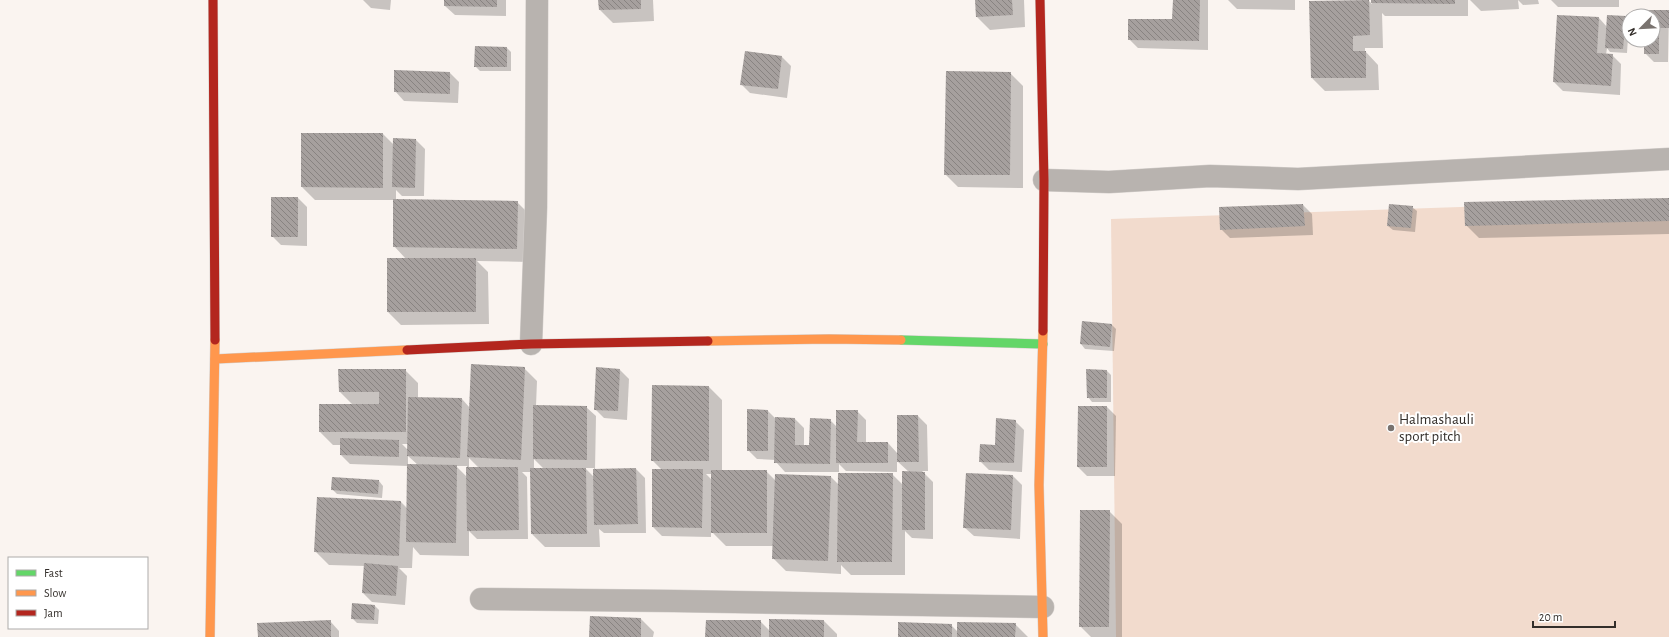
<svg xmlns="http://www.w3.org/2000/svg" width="1669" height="637" font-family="'Alegreya Sans',sans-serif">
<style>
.green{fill:#f2dbcd}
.shadow{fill:#0003;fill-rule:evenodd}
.building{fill:url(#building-back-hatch)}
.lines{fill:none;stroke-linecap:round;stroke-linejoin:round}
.street-casing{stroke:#d5d0cd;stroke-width:23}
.fast-casing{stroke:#d5d0cd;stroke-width:10}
.slow-casing{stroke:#d5d0cd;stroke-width:10}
.jam-casing{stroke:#d5d0cd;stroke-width:10}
.street{stroke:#b8b3af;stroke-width:22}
.fast{stroke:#63d668;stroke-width:9}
.slow{stroke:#ff974d;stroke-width:9}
.jam{stroke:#b3261e;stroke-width:9}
.poi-dot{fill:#79736f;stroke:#fff;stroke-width:1.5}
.labels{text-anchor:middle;stroke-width:4;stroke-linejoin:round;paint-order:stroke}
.poi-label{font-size:15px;fill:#332e2a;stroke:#fff;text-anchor:start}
</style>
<defs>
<pattern id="building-back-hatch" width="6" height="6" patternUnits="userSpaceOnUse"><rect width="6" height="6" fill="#a6a09e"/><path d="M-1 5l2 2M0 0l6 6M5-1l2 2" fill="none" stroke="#888381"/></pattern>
</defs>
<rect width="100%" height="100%" fill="#faf4f0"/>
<!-- green -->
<polygon class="green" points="1669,200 1669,637 1116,637 1111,219"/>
<!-- shadow -->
<g class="shadow">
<polygon points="363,0 391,0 390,10 371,8"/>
<polygon points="446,0 506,0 506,16 455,15 445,6"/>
<polygon points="599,0 653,0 654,21 613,23 600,10"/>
<polygon points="976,0 1024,0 1025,27 990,30 977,17"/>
<polygon points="1174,0 1208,0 1208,50 1138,48 1129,39 1173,20"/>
<polygon points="1228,0 1295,0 1295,10 1237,9"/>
<polygon points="1372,0 1468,0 1468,16 1385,16 1382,13 1383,48 1365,48 1365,51 1378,65 1379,90 1325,91 1312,78 1369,1 1372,4"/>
<polygon points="1470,0 1518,0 1519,9 1481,11"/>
<polygon points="1518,0 1538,0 1539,4 1523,5"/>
<polygon points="1551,0 1619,0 1619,7 1558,7"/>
<polygon points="1669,11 1668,62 1654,62 1645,53 1645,40 1653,40 1653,16 1645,16"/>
<polygon points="1558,16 1599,18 1607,27 1625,17 1629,21 1627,53 1610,52 1607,48 1606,55 1612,55 1621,64 1620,95 1563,91 1554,82"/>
<polygon points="476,47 507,48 511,52 511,71 480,71 475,66"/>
<polygon points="782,57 791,66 787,98 750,93 741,84"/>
<polygon points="450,73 459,82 458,103 404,101 395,91"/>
<polygon points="1010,73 1023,86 1023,188 958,187 945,174"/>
<polygon points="302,134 383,134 394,145 416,140 425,149 424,196 402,196 396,190 396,200 517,202 530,215 530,262 477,261 488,272 489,324 401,325 388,312 406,259 394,246 394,200 315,200 302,187"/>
<polygon points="298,198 307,207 307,246 281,245 272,236"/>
<polygon points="1669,199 1669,234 1479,238 1466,225"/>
<polygon points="1303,205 1312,214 1313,235 1230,238 1221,229"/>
<polygon points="1412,207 1417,211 1415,232 1393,230 1388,226"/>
<polygon points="1083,322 1112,325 1116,329 1114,351 1085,349 1081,344"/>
<path d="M524,368L537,381L536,406L586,407L596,416L595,470L636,469L645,478L646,533H604L599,529L600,547H545L532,534L531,472H522L527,477L528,539H477L469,531V556L420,555L413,547L412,568H399L407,576L405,605L372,602L363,593L365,566L329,565L315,551L401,502L407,508L408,466L350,464L341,455V445H333L320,432L353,405L340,392L405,370L418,383V398L462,399L470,408ZM402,444H408V450ZM408,456L418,465H408ZM469,458L479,468H469ZM534,459L544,469H534ZM456,466H467V477ZM585,468H594V477Z"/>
<polygon points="620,370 629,379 627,420 604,418 595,409"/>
<polygon points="1107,371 1111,375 1111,402 1092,402 1088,397"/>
<path d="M709,387L722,400V471H766L776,481L831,477L839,485V472H785L776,462V460L757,459L748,450L768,411L775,418L795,419L804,428V446H810L830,420L837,427L857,411L866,420V443H888L898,454L918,416L927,425L928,471H922L933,482V539L912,538L905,531V575H851L841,565V574L786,571L773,558L774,546H726L711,531V537L662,536L653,527L662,470L652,460ZM897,461L909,472L903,485L892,474H839V464L846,471L897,472ZM706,474H712V480Z"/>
<polygon points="1079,407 1107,407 1116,416 1115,476 1087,476 1078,467"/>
<polygon points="1015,421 1024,430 1022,472 989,470 980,461 996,446"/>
<polygon points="966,474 1013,476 1022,485 1020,539 974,536 964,527"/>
<polygon points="333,478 379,481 383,486 382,498 337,494 332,489"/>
<polygon points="1109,511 1122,524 1122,637 1091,637 1080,626"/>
<polygon points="353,604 375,606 379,610 378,624 357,623 352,618"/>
<polygon points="641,619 654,632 653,637 590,637"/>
<polygon points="330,621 339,631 339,637 259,637"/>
<polygon points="760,621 770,631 824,621 837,634 837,637 706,637"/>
<polygon points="1015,624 1028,637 899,637 951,625 958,632"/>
</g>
<!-- building -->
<g class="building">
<polygon points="444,0 497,0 497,7 444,6"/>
<polygon points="598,0 641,0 641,9 599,10"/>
<polygon points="975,0 1012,0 1013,15 976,17"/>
<polygon points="1173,0 1200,0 1199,41 1128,40 1128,19 1172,19"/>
<polygon points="1369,0 1370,35 1353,36 1353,51 1366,51 1366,78 1311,78 1309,1"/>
<polygon points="1371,0 1455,0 1455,4 1371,3"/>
<polygon points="1644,10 1669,10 1669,28 1659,28 1659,54 1644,54 1644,40 1653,40 1653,16 1644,16"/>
<polygon points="1557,15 1599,17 1597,53 1613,54 1611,86 1553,82"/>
<polygon points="1607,15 1626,16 1623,49 1605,48"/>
<polygon points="475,46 507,47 507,67 474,67"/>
<polygon points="745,51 782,56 778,89 740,85"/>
<polygon points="394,70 450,72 450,94 394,92"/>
<polygon points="946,71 1011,72 1010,175 944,175"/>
<polygon points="301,133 383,133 383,188 301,187"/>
<polygon points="393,138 416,139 415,188 392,187"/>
<rect x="271" y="197" width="27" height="40"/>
<polygon points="1669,198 1669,221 1465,226 1464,202"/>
<polygon points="393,199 518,201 517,249 393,247"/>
<polygon points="1303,204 1305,226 1220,230 1219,207"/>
<polygon points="1389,204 1413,206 1411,228 1387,226"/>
<rect x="387" y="258" width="89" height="54"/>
<polygon points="1082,321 1112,324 1110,347 1080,344"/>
<polygon points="471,364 525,367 521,460 467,457"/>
<polygon points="596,367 620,369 618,411 594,410"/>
<polygon points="338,369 406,369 406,432 319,432 319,404 379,404 379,392 339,392"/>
<polygon points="1086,369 1107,370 1107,398 1087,398"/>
<polygon points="652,385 709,386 709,461 651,461"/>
<polygon points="408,397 462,398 460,458 407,456"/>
<polygon points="533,405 587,406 587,460 533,459"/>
<polygon points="1078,406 1107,406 1107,467 1077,467"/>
<polygon points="747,409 768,410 768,451 747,451"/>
<polygon points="836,410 858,410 857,442 888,442 888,463 836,463"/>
<polygon points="897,415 918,415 919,462 897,462"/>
<polygon points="775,417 795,418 795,445 809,445 810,418 831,419 830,464 774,463"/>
<polygon points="996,418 1016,420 1014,463 979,462 980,444 995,445"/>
<polygon points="340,438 399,440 399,457 340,455"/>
<polygon points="407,464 457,465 456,543 406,542"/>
<polygon points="466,467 518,467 519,530 467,531"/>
<polygon points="530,468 586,468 587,534 531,534"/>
<polygon points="636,468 638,524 594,525 593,469"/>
<polygon points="652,469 703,469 702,528 652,527"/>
<rect x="711" y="470" width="56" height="63"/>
<polygon points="902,471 925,472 925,530 902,530"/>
<polygon points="838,473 893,473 892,562 837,562"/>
<polygon points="966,473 1013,475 1011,530 963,528"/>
<polygon points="775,474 831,476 828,561 772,559"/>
<polygon points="332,477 379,480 378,494 331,490"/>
<polygon points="317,497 401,501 399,556 314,552"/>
<polygon points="1080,510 1110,510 1109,627 1079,627"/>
<polygon points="364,563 398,566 396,596 362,593"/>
<polygon points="352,603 375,605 374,620 351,619"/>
<polygon points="590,616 641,618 641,637 589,637"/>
<polygon points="769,619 824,620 824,637 769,637"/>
<polygon points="331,620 331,637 258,637 257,623"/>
<polygon points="706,620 761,620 761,637 705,637"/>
<polygon points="898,622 952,624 952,637 898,637"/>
<polygon points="957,622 1016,623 1015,637 957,637"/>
</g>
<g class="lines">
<defs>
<g id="street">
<polyline points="1044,180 1109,182 1210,176 1298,179 1669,159"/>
<polyline points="531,344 536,207 537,0"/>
<polyline points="481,599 674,601 1043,607"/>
</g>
<polyline id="fast" points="901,340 1043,344"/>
<g id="slow">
<polyline points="708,341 829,339 901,340"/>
<polyline points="215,359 407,350"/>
<polyline points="210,637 215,340"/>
<polyline points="1043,637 1039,485 1043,331"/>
</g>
<g id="jam">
<polyline points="213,0 215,340"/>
<polyline points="1040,0 1044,180 1043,331"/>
<polyline points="407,350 531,344 708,341"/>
</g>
</defs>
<!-- street casing -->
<use href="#street" class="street-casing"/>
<!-- fast casing -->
<use href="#fast" class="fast-casing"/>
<!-- slow casing -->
<use href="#slow" class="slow-casing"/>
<!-- jam casing -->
<use href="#jam" class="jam-casing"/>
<!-- street -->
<use href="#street" class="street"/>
<!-- fast -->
<use href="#fast" class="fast"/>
<!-- slow -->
<use href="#slow" class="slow"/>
<!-- jam -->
<use href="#jam" class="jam"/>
</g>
<!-- markers -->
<circle class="poi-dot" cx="1391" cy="428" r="4"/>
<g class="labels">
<!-- poi labels -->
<g class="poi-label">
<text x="1399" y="424">Halmashauli<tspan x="1399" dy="17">sport pitch</tspan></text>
</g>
</g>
<!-- legend -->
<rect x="8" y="557" width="140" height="72" fill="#ffffff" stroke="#adabaa"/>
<rect x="16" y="570" width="20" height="6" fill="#63d668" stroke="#adabaa"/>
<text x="44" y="577" font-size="12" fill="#332e2a">Fast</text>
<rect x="16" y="590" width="20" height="6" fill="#ff974d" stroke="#adabaa"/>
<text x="44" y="597" font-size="12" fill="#332e2a">Slow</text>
<rect x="16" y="610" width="20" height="6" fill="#b3261e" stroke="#adabaa"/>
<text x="44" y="617" font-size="12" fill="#332e2a">Jam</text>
<!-- north arrow -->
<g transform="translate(1641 28) rotate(246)"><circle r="19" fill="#ffffff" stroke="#adabaa"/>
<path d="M0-3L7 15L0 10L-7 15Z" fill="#79736f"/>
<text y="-6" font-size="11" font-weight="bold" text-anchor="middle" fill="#332e2a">N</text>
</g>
<!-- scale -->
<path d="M1533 621v6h82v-6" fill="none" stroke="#332e2a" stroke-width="2"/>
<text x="1539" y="621" font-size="12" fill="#332e2a" stroke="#ffffff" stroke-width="3" paint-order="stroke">20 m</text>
</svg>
